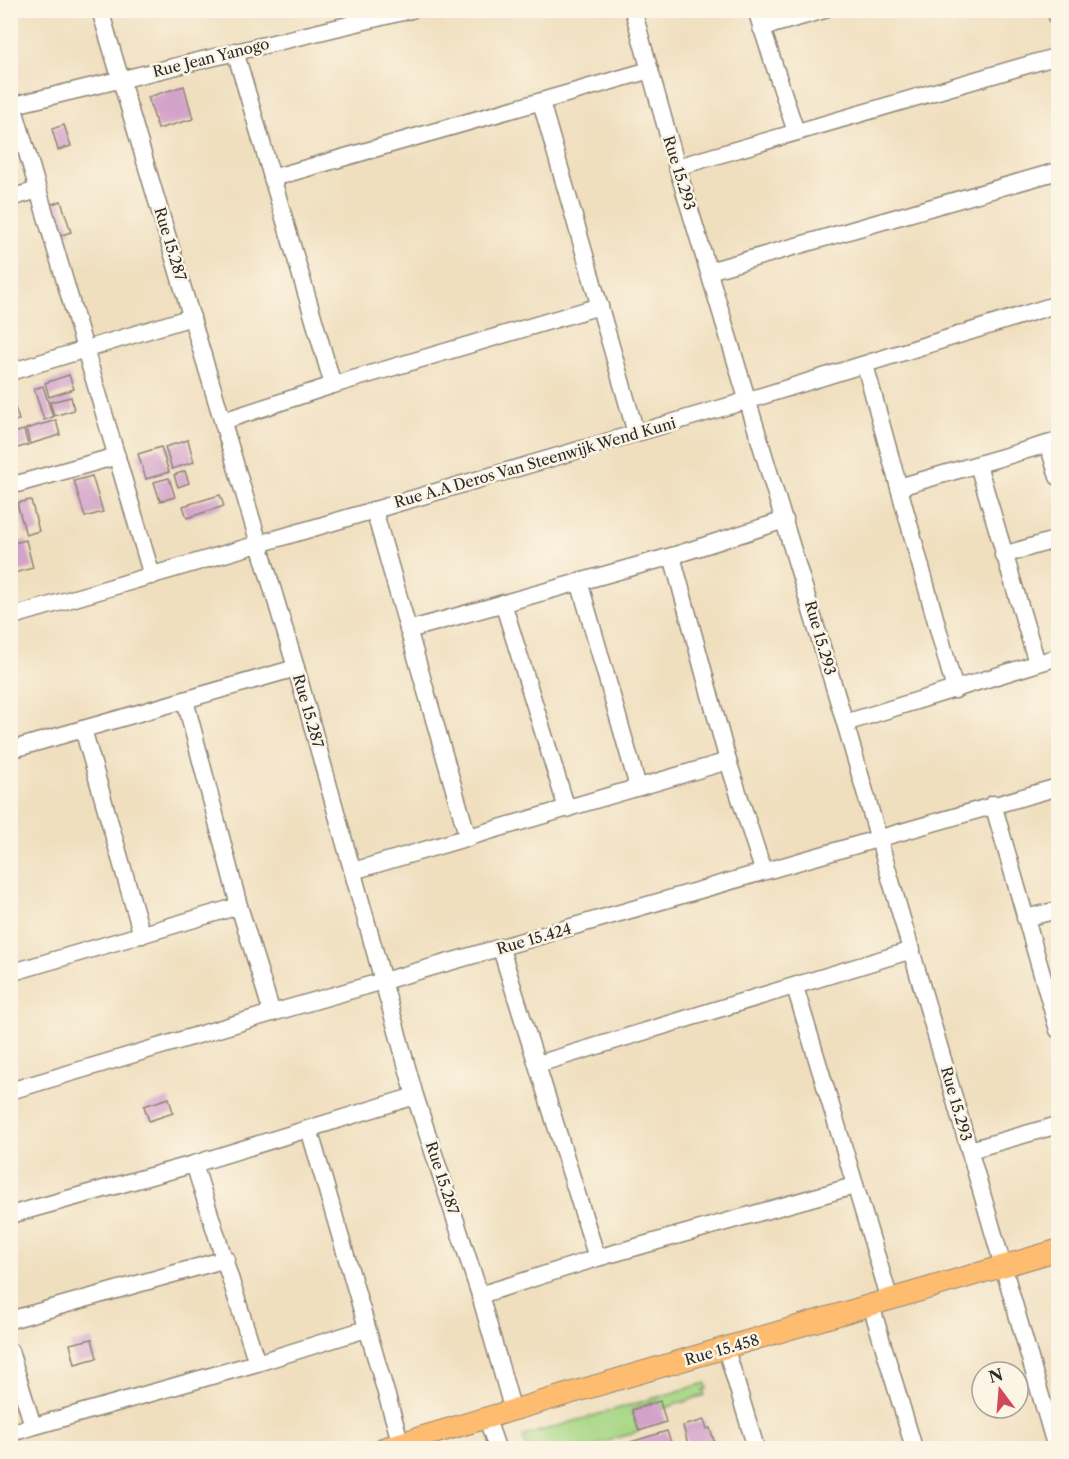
<svg xmlns="http://www.w3.org/2000/svg" width="1069" height="1459" font-family="'Libre Caslon Text',serif">
<style>
.green{fill:#a4d583;stroke:#688057;stroke-width:1.5}
.building{fill:#d3a2cb}
.lines{fill:none;stroke-linecap:round;stroke-linejoin:round}
.minor-casing{stroke:#8e8575;stroke-width:19}
.major-casing{stroke:#8e8575;stroke-width:23}
.minor{stroke:#fff;stroke-width:16}
.major{stroke:#febc70;stroke-width:21}
.labels{text-anchor:middle;stroke-width:5;stroke-linejoin:round;paint-order:stroke}
.street-label{font-size:15px;fill:#2b2b2b;stroke:#fcf5e5}
</style>
<rect width="100%" height="100%" fill="#fcf5e5"/>
<filter id="ink" filterUnits="userSpaceOnUse"><feTurbulence type="fractalNoise" baseFrequency=".0167" numOctaves="2"/><feDisplacementMap in="SourceGraphic" scale="12" xChannelSelector="R" yChannelSelector="G"/><feConvolveMatrix kernelMatrix="1 2 1 2 8 2 1 2 1" color-interpolation-filters="sRGB"/></filter>
<filter id="wash" filterUnits="userSpaceOnUse"><feTurbulence type="fractalNoise" baseFrequency=".008" numOctaves="4" result="noise"/><feDisplacementMap in="SourceGraphic" scale="24" xChannelSelector="R" yChannelSelector="G"/><feGaussianBlur stdDeviation="1.35" result="paint"/><feColorMatrix in="noise" values="0 0 0 0 0 0 0 0 0 0 0 0 0 0 0 0 0 1.4 0 .05"/><feComposite in="paint" operator="in"/></filter>
<g filter="url(#wash)">
<rect width="100%" height="100%" fill="#f0dfbf"/>
<!-- green -->
<polygon class="green" points="706,1383 707,1389 703,1390 705,1395 662,1409 659,1401 632,1410 639,1431 599,1444 600,1448 526,1448 523,1436"/>
<g id="blocks">
<!-- building -->
<g class="building">
<polygon points="184,86 193,119 158,129 148,97"/>
<polygon points="64,125 71,146 58,150 52,129"/>
<polygon points="61,201 71,232 56,237 46,206"/>
<polygon points="69,375 74,389 49,397 45,383"/>
<polygon points="43,386 53,417 44,420 34,389"/>
<polygon points="10,392 19,420 10,422"/>
<polygon points="71,397 74,410 54,416 50,402"/>
<polygon points="56,420 60,435 30,444 26,429"/>
<polygon points="24,430 28,445 10,450 10,434"/>
<polygon points="188,440 194,462 172,469 165,447"/>
<polygon points="161,447 169,472 146,479 138,454"/>
<polygon points="185,471 189,483 178,487 174,475"/>
<polygon points="92,476 103,512 85,517 74,481"/>
<polygon points="169,478 175,497 160,501 154,482"/>
<polygon points="220,495 224,506 187,518 183,506"/>
<polygon points="31,500 39,531 26,535 17,503"/>
<polygon points="26,540 33,568 10,574 10,544"/>
<polygon points="169,1098 173,1113 149,1121 144,1106"/>
<polygon points="92,1339 97,1358 75,1364 70,1344"/>
<polygon points="660,1401 666,1422 639,1431 632,1410"/>
<polygon points="704,1420 707,1429 710,1428 715,1444 699,1448 689,1448 683,1426"/>
<polygon points="667,1431 673,1448 625,1448 624,1444"/>
</g>
</g>
</g>
<g filter="url(#ink)">
<use href="#blocks" fill-opacity="0" stroke="#8e8575" stroke-width="1.5"/>
<g class="lines">
<defs>
<g id="minor">
<polyline points="100,10 296,668 415,1096 480,1295 513,1411"/>
<polyline points="633,10 677,167 845,723 1056,1448"/>
<polyline points="756,10 796,132"/>
<polyline points="1056,10 1058,20"/>
<polyline points="761,28 824,10"/>
<polyline points="235,51 333,385"/>
<polyline points="541,102 636,433"/>
<polyline points="13,105 152,576"/>
<polyline points="10,106 411,10"/>
<polyline points="677,167 1058,56"/>
<polyline points="272,178 650,70"/>
<polyline points="10,198 38,190"/>
<polyline points="709,271 1058,171"/>
<polyline points="865,365 955,690"/>
<polyline points="10,372 192,317"/>
<polyline points="223,421 333,385 600,306"/>
<polyline points="1048,444 1058,477"/>
<polyline points="978,465 1037,663"/>
<polyline points="10,486 117,456"/>
<polyline points="899,487 1058,441"/>
<polyline points="374,510 468,838"/>
<polyline points="1003,555 1058,539"/>
<polyline points="672,556 728,761 763,870"/>
<polyline points="579,581 638,787"/>
<polyline points="503,603 567,809"/>
<polyline points="10,617 749,400 1058,304"/>
<polyline points="408,630 672,556 785,520"/>
<polyline points="185,700 239,906 272,1013"/>
<polyline points="845,723 1058,657"/>
<polyline points="83,729 142,935"/>
<polyline points="10,750 296,668"/>
<polyline points="993,804 1058,1030"/>
<polyline points="353,871 728,761"/>
<polyline points="1025,918 1058,910"/>
<polyline points="501,949 597,1258"/>
<polyline points="10,973 239,906"/>
<polyline points="795,987 890,1300"/>
<polyline points="538,1064 912,950"/>
<polyline points="10,1091 272,1013 1058,787"/>
<polyline points="309,1129 401,1444"/>
<polyline points="970,1150 1058,1125"/>
<polyline points="194,1164 257,1363"/>
<polyline points="10,1215 194,1164 415,1096"/>
<polyline points="480,1295 597,1258 854,1186"/>
<polyline points="871,1305 914,1448"/>
<polyline points="10,1320 226,1259"/>
<polyline points="726,1349 756,1448"/>
<polyline points="10,1351 33,1426"/>
<polyline points="487,1419 497,1448"/>
<polyline points="10,1433 257,1363 366,1329"/>
</g>
<polyline id="major" points="384,1448 1058,1250"/>
</defs>
<!-- minor casing -->
<use href="#minor" class="minor-casing"/>
<!-- major casing -->
<use href="#major" class="major-casing"/>
<!-- minor -->
<use href="#minor" class="minor"/>
<!-- major -->
<use href="#major" class="major"/>
</g>
</g>
<g class="labels">
<!-- street labels -->
<g class="street-label">
<text transform="translate(211 58) rotate(-14)" y="5">Rue Jean Yanogo</text>
<text transform="translate(679 173) rotate(73)" y="5">Rue 15.293</text>
<text transform="translate(170 244) rotate(73)" y="5">Rue 15.287</text>
<text transform="translate(535 463) rotate(-16)" y="5">Rue A.A Deros Van Steenwijk Wend Kuni</text>
<text transform="translate(820 638) rotate(74)" y="5">Rue 15.293</text>
<text transform="translate(308 711) rotate(74)" y="5">Rue 15.287</text>
<text transform="translate(534 939) rotate(-16)" y="5">Rue 15.424</text>
<text transform="translate(956 1104) rotate(74)" y="5">Rue 15.293</text>
<text transform="translate(442 1178) rotate(72)" y="5">Rue 15.287</text>
<text transform="translate(722 1350) rotate(-16)" y="5">Rue 15.458</text>
</g>
</g>
<!-- margin -->
<rect width="1069" height="1459" fill="none" stroke="#fcf5e5" stroke-width="36"/>
<!-- north arrow -->
<g transform="translate(1000 1390) rotate(344)"><circle r="28" fill="#fcf5e5" stroke="#a8a49b" stroke-width="1.5"/>
<path d="M0-4.5L10 22L0 15L-10 22Z" fill="#d1495b"/>
<text y="-9" font-size="16" font-weight="bold" text-anchor="middle" fill="#2b2b2b">N</text>
</g>
</svg>
